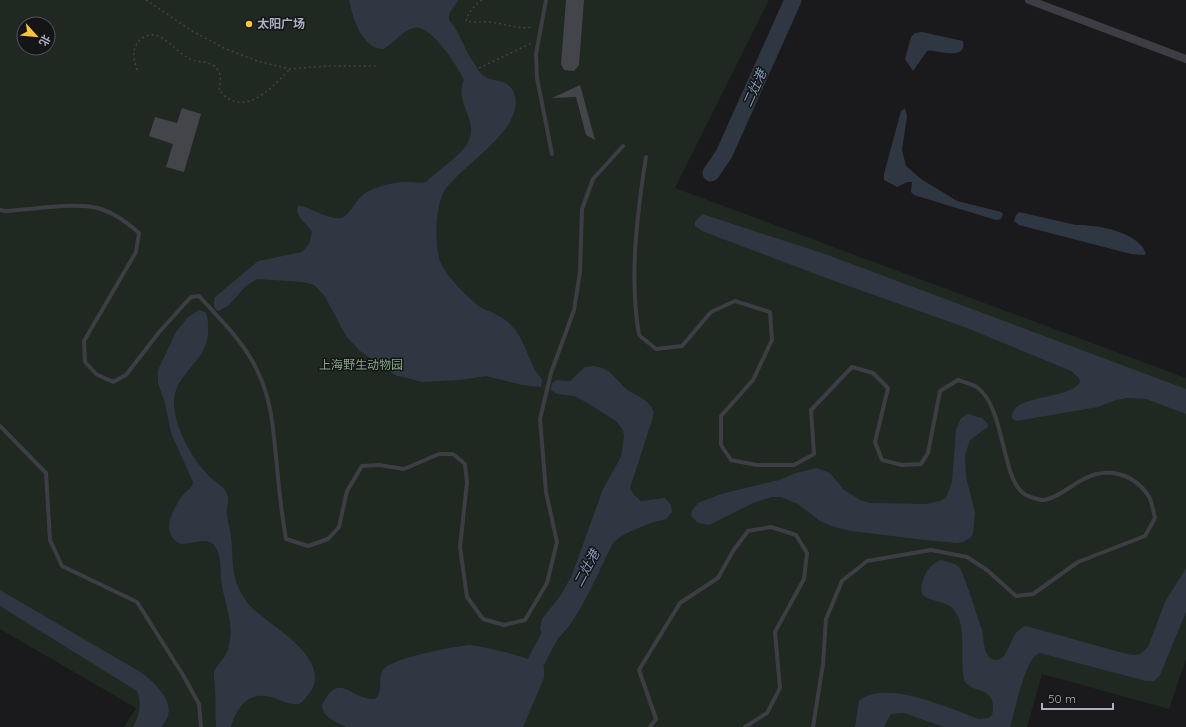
<svg xmlns="http://www.w3.org/2000/svg" width="1186" height="727" font-family="Quicksand,'Noto Sans SC',sans-serif">
<style>
.green{fill:#1f2821;fill-rule:evenodd}
.water{fill:#2f3842}
.lines{fill:none;stroke-linecap:round;stroke-linejoin:round}
.river{stroke:#2f3842;stroke-width:17}
.building{fill:#44454a}
.path{stroke:#414249;stroke-width:1.5;stroke-dasharray:2 3;stroke-linecap:butt}
.lane{stroke:#3d3d44;stroke-width:4}
.street{stroke:#3d3d44;stroke-width:8}
.poi-dot{fill:#fcc633;stroke:#151518;stroke-width:1.5}
.labels{text-anchor:middle;stroke-width:3;stroke-linejoin:round;paint-order:stroke}
.poi-label{font-size:12px;font-weight:bold;fill:#acb0bd;stroke:#151518;text-anchor:start}
.park-label{font-size:12px;fill:#82a887;stroke:#151518}
.water-label{font-size:13px;font-style:italic;fill:#829bb9;stroke:#151518}
</style>
<rect width="100%" height="100%" fill="#1a1a1d"/>
<!-- green -->
<path class="green" d="M0,0H769L675,188L1186,378V659L1169,709L1042,674L1027,727H124L136,708L0,629ZM24,24H48V48H24Z"/>
<!-- water -->
<g class="water">
<path d="M349,0H458L449,14V20C461,33 464,51 475,64C477,68 480,73 484,76C492,83 508,77 514,93C527,128 463,164 445,190C435,204 435,241 439,258C442,272 470,301 482,308C492,313 503,316 511,325C523,337 527,355 535,370C537,374 540,376 542,380L541,387L522,385L486,376L460,380L422,382L395,375L360,351L346,336L324,295L314,285L303,282L257,279L246,286L228,306L218,311C213,307 213,303 215,297L258,261L302,252L309,244L312,232C307,223 294,217 298,206C305,204 326,220 341,218C350,216 357,197 367,192C376,187 391,183 402,182C410,181 418,184 426,182C437,171 460,156 467,144C481,120 453,103 464,80C458,67 430,23 414,28C401,31 395,43 383,49C361,48 353,18 349,0Z"/>
<path d="M922,32L963,41C968,62 935,49 927,51L913,71L905,59L911,37L915,33Z"/>
<polygon points="905,108 907,116 902,150 906,166 921,179 957,201 1001,212 1003,214 1001,219 996,220 914,195 911,192 912,182 907,182 897,187 884,180 884,174 901,111"/>
<path d="M1019,212L1076,225C1095,224 1140,232 1146,254L1144,255L1131,254L1019,225L1014,221L1016,215Z"/>
<path d="M702,214L825,254L1186,389V414L1146,399L1127,398L1116,400L1098,407L1016,421L1012,418C1010,393 1070,401 1080,382L1079,378L1071,371L967,328L829,279L702,231L695,226V222Z"/>
<path d="M199,310L205,312C208,316 208,321 208,327C211,361 174,372 174,402C174,427 191,457 208,475C214,482 224,485 227,494C230,501 226,507 227,515C228,522 230,529 231,536C233,551 231,569 237,584C240,592 245,600 251,607C270,626 331,657 311,691C307,696 304,701 299,704C289,705 280,700 271,697C248,691 237,707 231,727H216C215,714 216,700 215,687C215,682 213,677 214,672C216,665 226,658 228,649C235,626 226,608 222,586C220,574 222,562 217,550C207,526 177,562 169,529C168,518 177,502 184,494C188,489 192,489 193,482L171,433L165,403L158,383V370L176,332L188,317Z"/>
<path d="M594,366C614,369 615,381 629,391C637,396 647,399 652,408C655,412 653,416 652,420L630,488L634,495L641,501L665,498L671,505L672,512L666,519L651,523L629,532L620,537L613,543C601,565 572,639 548,644L540,629L542,619L561,595L572,575L603,489L621,457L624,437L623,430L616,421L584,401L574,396L557,394L551,390L552,383L557,380L570,381L585,367Z"/>
<polygon points="968,414 982,418 988,424 988,427 970,440 965,455 966,477 975,512 973,534 970,538 963,542 957,543 925,540 851,531 834,527 820,521 798,504 781,497 772,497 753,503 709,525 698,523 691,516 692,511 698,503 721,494 779,480 796,473 817,468 830,473 844,490 862,501 871,503 926,504 940,501 946,498 952,482 956,430 961,418"/>
<path d="M941,560L955,564L960,568C969,588 975,610 982,630C984,639 983,650 989,657C994,662 999,660 1003,657C1012,647 1011,631 1026,626L1127,654L1135,655L1140,654L1148,647L1165,602L1186,568V612L1160,675L1154,681H1146L1040,653C1025,656 1015,712 1010,727H944L904,713L891,714L884,727H855L859,701C884,678 951,709 979,719L989,718L992,715C999,683 968,695 964,679C959,660 968,626 954,610C945,599 930,603 922,594C919,582 928,564 941,560Z"/>
<path d="M0,590L142,673C158,686 181,707 161,727H133C140,714 142,704 137,691L0,606Z"/>
<path d="M469,645C482,646 536,658 544,667V678L523,727H346C336,722 322,717 322,705C340,669 351,701 375,699C384,692 377,679 383,670C391,658 452,647 469,645Z"/>
</g>
<g class="lines">
<!-- river -->
<g class="river">
<polyline points="711,173 724,154 793,0"/>
<polyline points="525,682 557,622"/>
</g>
</g>
<!-- building -->
<g class="building">
<polygon points="566,0 584,0 579,65 574,71 564,70 561,64"/>
<polygon points="580,85 595,140 586,135 576,97 552,98"/>
<polygon points="182,108 201,114 184,172 166,167 173,144 149,136 155,117 177,123"/>
</g>
<g class="lines">
<!-- path -->
<g class="path">
<polyline points="146,0 192,31 224,48 257,61 290,69 327,66 379,66"/>
<path d="M482,0C474,6 469,11 466,21C474,23 480,21 488,22C505,23 517,30 533,27"/>
<polyline points="479,68 532,43"/>
<path d="M137,70C134,59 131,50 139,41C157,23 172,49 188,58C198,64 210,59 218,70C222,75 220,84 219,90C222,93 225,97 229,99C252,112 276,83 290,69"/>
</g>
<!-- lane -->
<g class="lane">
<polyline points="546,0 536,54 537,78 552,154"/>
<path d="M646,157C637,215 629,277 639,335L656,349L682,346L711,312L735,301L770,312L772,340L753,380L721,416V445L731,460L757,465H794L814,454L811,410L852,367L873,373L888,388L875,442L882,460L902,465L921,464L928,453L940,391L958,380C964,382 973,384 978,388C1006,410 1001,482 1026,495C1030,497 1039,500 1043,500C1055,500 1073,484 1084,479C1107,467 1133,473 1148,495C1152,500 1153,511 1155,518L1145,536L1078,562L1033,594L1016,596L987,570L967,557L931,550L867,561L842,581L826,619L823,664L813,727"/>
<path d="M0,210L6,211C31,210 78,201 101,209C116,214 128,223 139,233L136,252L84,341L85,362L96,374L113,382L126,375L160,331L191,297L199,296C219,318 244,342 257,370C273,403 273,431 277,467C279,491 282,515 286,539L308,546L328,539L339,527L347,491L362,466L379,465L404,469L439,454H453L465,464L467,482L460,547L467,597L483,619L504,625L525,620L547,583L557,542L546,492L540,419L551,373L574,310L580,272L582,209L593,179L623,146"/>
<polyline points="0,426 46,473 50,540 62,566 137,602 183,675 199,704 201,727"/>
<polyline points="650,727 656,719 639,670 680,603 718,578 733,551 748,531 771,527 796,535 807,553 804,579 775,632 780,688 767,713 745,727"/>
</g>
<!-- street -->
<polyline class="street" points="1029,0 1186,59"/>
</g>
<!-- markers -->
<circle class="poi-dot" cx="249" cy="24" r="4"/>
<g class="labels">
<!-- poi labels -->
<g class="poi-label">
<text x="257" y="28">太阳广场</text>
</g>
<!-- park labels -->
<g class="park-label">
<text x="361" y="369">上海野生动物园</text>
</g>
<!-- water labels -->
<g class="water-label">
<text transform="translate(754 88) rotate(-66)" y="5">二灶港</text>
<text transform="translate(586 568) rotate(-62)" y="5">二灶港</text>
</g>
</g>
<!-- north arrow -->
<g transform="translate(36 36) rotate(117)"><circle r="19" fill="#151518" stroke="#51535a"/>
<path d="M0-3L7 15L0 10L-7 15Z" fill="#fcc633"/>
<text y="-6" font-size="11" font-weight="bold" text-anchor="middle" fill="#acb0bd">北</text>
</g>
<!-- scale -->
<path d="M1042 703v6h71v-6" fill="none" stroke="#acb0bd" stroke-width="2"/>
<text x="1048" y="703" font-size="12" fill="#acb0bd" stroke="#151518" stroke-width="3" paint-order="stroke">50 m</text>
</svg>
